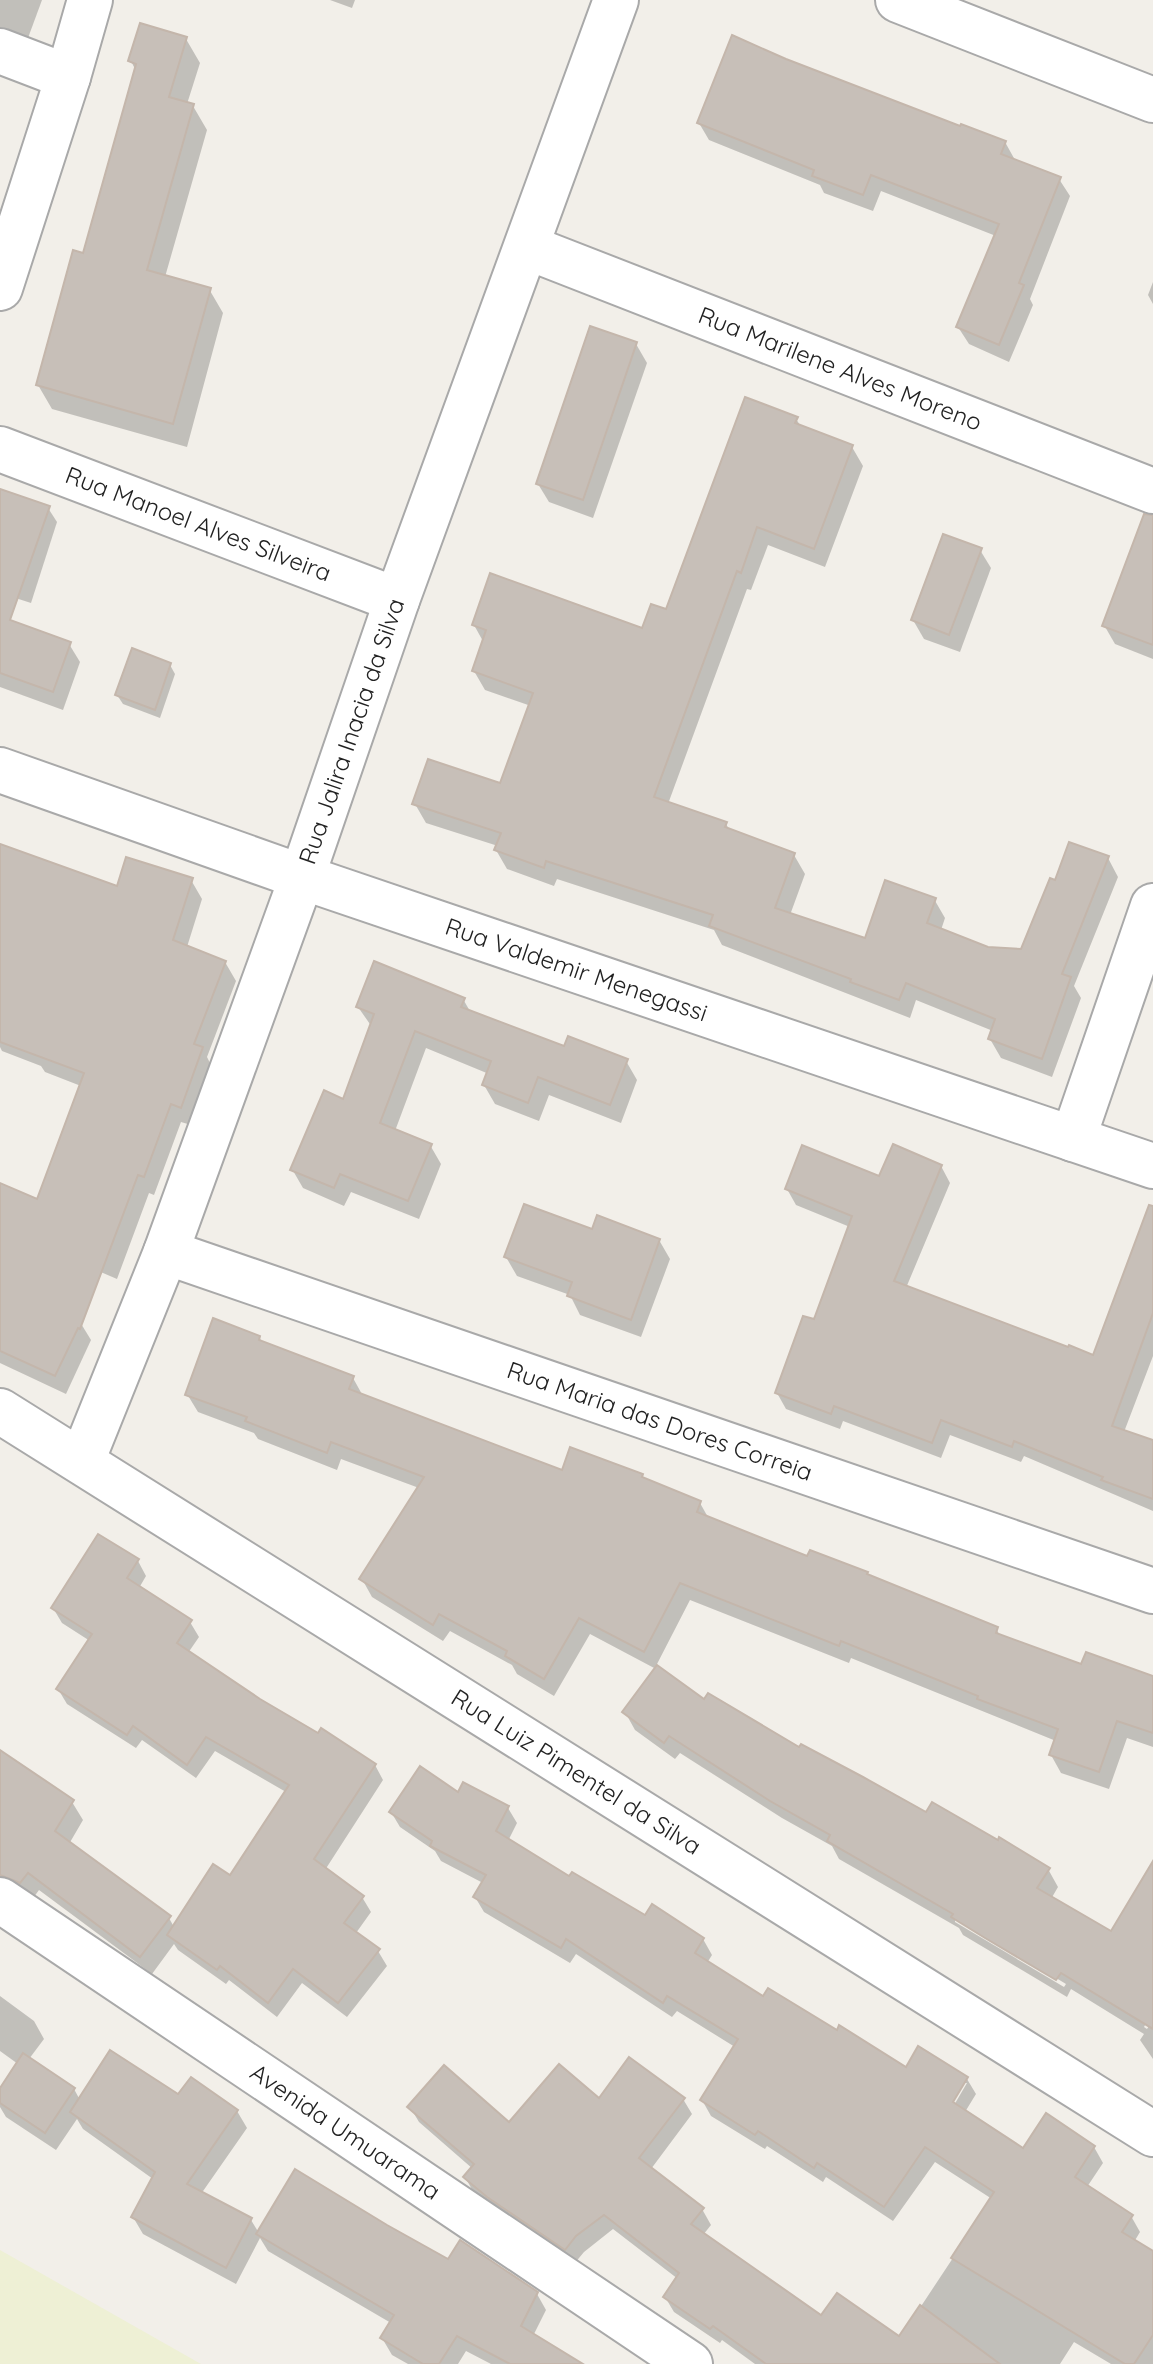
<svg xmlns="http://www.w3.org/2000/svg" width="1153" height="2364" font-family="Quicksand,sans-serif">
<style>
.farmland{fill:#eef0d5}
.shadow{fill:#0003;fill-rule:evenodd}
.building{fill:#c7bfb8;stroke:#c4b6ab;stroke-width:2}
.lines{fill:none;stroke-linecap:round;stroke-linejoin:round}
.minor-casing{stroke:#a9a9a9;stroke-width:48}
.minor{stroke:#fff;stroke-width:44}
.labels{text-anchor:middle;stroke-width:7;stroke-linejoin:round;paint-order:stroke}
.street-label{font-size:24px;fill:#222;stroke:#fff}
</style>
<rect width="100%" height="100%" fill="#f2efe9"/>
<!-- farmland -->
<polygon class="farmland" points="0,2250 201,2364 0,2364"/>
<!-- shadow -->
<g class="shadow">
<polygon points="0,0 42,0 28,38 0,28"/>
<polygon points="330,0 355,0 352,8"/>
<polygon points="186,39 200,63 187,104 193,106 207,130 165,277 209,289 223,313 187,447 52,409 38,385 84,255 136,71 131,61"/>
<polygon points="699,123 961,129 1005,142 1015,160 1059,179 1070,196 1030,299 1033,305 1009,362 969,344 958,327 996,236 881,191 873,211 824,193 820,185 709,140"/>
<polygon points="1153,282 1153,304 1148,295"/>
<polygon points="636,344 647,363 593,518 549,502 538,484"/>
<polygon points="796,419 802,428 852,447 863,466 825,567 768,545 751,590 747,589 668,804 726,824 730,831 794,855 805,874 790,915 866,941 934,899 945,918 941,930 988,949 1022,951 1056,883 1108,858 1118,877 1074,986 1081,998 1052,1077 1001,1058 990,1039 993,1031 916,1000 910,1018 722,945 714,930 557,879 554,886 507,869 496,850 498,846 426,823 415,804 501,785 531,706 485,690 474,671 484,643 474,625 643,630 668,612"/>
<polygon points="0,491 48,508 57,522 31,603 0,593"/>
<polygon points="980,550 991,568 960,652 924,639 913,620"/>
<polygon points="1153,569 1153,659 1115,644 1104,625"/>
<polygon points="0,619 69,644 80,662 63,710 0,687"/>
<polygon points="170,665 175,674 160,718 123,704 117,695"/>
<polygon points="0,870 118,889 191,880 202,899 187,947 225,962 236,981 207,1057 212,1067 191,1125 181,1122 154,1195 149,1193 117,1279 40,1246 81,1086 45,1072 41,1066 2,1051 0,1047"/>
<polygon points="463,999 471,1013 565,1049 626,1061 637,1080 621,1123 549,1095 539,1121 495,1104 484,1085 489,1074 426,1048 395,1131 430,1145 441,1164 419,1219 351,1192 344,1206 303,1188 292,1169 344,1101 372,1027 358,1007"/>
<polygon points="941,1166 950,1183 906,1288 1094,1357 1153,1261 1153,1356 1124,1432 1153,1442 1153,1511 1024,1456 1021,1462 950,1435 941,1458 843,1421 840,1429 786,1409 777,1393 815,1322 850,1227 796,1205 787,1189 880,1179"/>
<polygon points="593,1232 659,1240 670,1259 641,1337 580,1315 570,1295 517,1276 506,1257"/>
<polygon points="0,1307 80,1322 91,1340 66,1394 0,1363"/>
<path d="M259,1337L263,1344L353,1378L363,1396L563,1472L641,1476L644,1480L700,1503L709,1519L808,1559L869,1578L996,1629L1001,1637L1083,1666L1153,1682V1747L1127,1738L1109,1789L1061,1773L1051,1755L1056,1741L851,1658L849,1663L690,1600L656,1666L704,1702L927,1815L1048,1869L1058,1887L1051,1899L1111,1934L1153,1920V2011L1144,2027L1147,2029L1153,2019V2059L1140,2040L1144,2034L1071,1989L1067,1997L963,1935L959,1928L839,1859L832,1846L782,1818L680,1753L675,1759L635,1730L625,1712L656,1669L590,1634L554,1696L517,1674L512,1665L450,1631L443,1641L372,1597L362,1579L419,1488L341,1459L337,1470L258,1439L254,1433L198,1412L187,1394ZM955,1917L1066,1984L1064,1987L955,1922Z"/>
<polygon points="138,1561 146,1576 139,1588 190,1622 199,1637 188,1653 259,1701 375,1765 383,1780 325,1870 362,1897 371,1912 356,1933 378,1951 387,1966 347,2017 302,1983 277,2017 229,1980 226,1984 178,1950 174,1944 152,1974 39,1890 31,1901 0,1892 0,1752 72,1802 83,1820 69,1844 169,1918 174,1927 230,1878 286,1792 215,1751 196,1778 142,1740 136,1748 67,1704 58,1689 90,1641 62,1623 53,1608"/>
<path d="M458,1795L508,1808L517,1823L508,1841L570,1878L646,1918L703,1939L712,1955L707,1963L764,1999L906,2070L967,2079L976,2094L965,2112L1024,2151L1094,2147L1103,2163L1087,2187L1131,2216L1140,2232L1134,2242L1153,2254V2364H1111L1074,2342L1060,2364H755L722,2340L720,2343L674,2312L665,2297L678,2279L613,2229L584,2252L574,2264L474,2193L465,2177L473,2169L419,2122L410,2107L509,2124L599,2101L683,2099L692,2114L651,2169L702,2209L711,2225L703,2235L821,2318L900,2338L992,2199L935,2162L893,2221L826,2177L823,2182L767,2146L765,2149L711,2116L702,2100L735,2047L677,2011L672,2017L576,1954L570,1963L484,1912L475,1897L483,1883L441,1861L435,1851L400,1827L391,1812ZM962,2083H967L950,2112L946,2110Z"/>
<polygon points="0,1996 34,2021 44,2039 29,2059 74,2089 80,2100 179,2097 237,2111 247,2128 201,2194 251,2220 259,2233 449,2261 537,2294 546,2310 533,2336 579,2364 491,2364 466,2351 458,2364 408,2364 392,2355 382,2338 391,2323 268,2251 260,2238 236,2284 143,2234 133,2217 153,2179 83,2129 77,2119 56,2150 6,2117 0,2107 0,2091 18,2064 0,2051"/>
</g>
<!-- building -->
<g class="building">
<polygon points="140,23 187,37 169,97 194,104 147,270 211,288 173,424 36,385 73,250 83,253 136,64 128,61"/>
<polygon points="732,35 786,59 960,126 961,124 1006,141 1001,154 1061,177 1019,283 1024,285 999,345 956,327 999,224 871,175 863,195 812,176 814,170 697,123"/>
<polygon points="590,326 637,342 583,500 536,484"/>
<polygon points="745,397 798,417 795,423 853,445 814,549 757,527 741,573 737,571 654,797 727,822 725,827 795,853 775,908 865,938 885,880 936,898 927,923 988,947 1021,949 1050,878 1055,880 1069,842 1109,856 1062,974 1071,977 1042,1059 988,1039 995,1019 906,983 899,1000 850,982 851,979 709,926 713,915 546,861 544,868 494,850 501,833 412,804 428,759 500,783 533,693 472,671 486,630 472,625 490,573 642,628 651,604 666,609"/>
<polygon points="0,489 50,506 10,620 71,642 53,692 0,673"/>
<polygon points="1144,514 1153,515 1153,645 1102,626"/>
<polygon points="943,534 982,548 949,635 911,620"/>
<polygon points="132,648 171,663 155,710 115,695"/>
<polygon points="0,844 117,886 126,857 193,878 173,940 226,961 194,1044 203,1047 181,1108 171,1104 144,1177 138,1175 80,1329 78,1328 55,1376 0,1351 0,1183 37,1199 84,1073 0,1042"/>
<polygon points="374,961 465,998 461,1007 564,1046 568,1036 628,1059 610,1105 538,1077 528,1103 482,1085 491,1061 415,1031 380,1123 432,1144 408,1201 340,1174 334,1188 290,1170 324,1090 343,1099 374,1014 356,1007"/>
<polygon points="893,1144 942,1165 894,1281 1068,1347 1069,1345 1093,1355 1149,1205 1153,1206 1153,1313 1112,1426 1153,1440 1153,1499 1101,1480 1103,1477 1014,1441 1012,1447 941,1420 932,1443 834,1406 831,1414 775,1393 803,1316 814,1319 852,1216 785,1189 802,1145 879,1176"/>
<polygon points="524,1204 592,1229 597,1215 660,1239 631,1320 567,1296 572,1282 504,1257"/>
<polygon points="213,1318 260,1336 259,1340 354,1376 349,1389 562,1470 570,1447 643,1474 642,1477 701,1501 697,1512 807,1556 810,1550 868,1572 867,1574 998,1627 996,1633 1081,1664 1086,1652 1153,1676 1153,1733 1117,1721 1099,1772 1049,1755 1058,1729 977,1699 978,1696 841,1641 839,1646 680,1583 644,1652 579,1618 544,1679 505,1656 507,1651 439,1614 433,1625 359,1579 424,1477 331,1442 327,1453 245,1421 247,1417 185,1395"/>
<polygon points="98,1534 139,1559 127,1578 192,1620 177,1643 260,1699 318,1733 321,1728 376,1764 314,1859 364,1896 344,1923 380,1949 338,2003 293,1969 268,2003 220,1966 217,1970 167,1935 213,1864 230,1875 289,1785 206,1737 187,1765 133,1726 127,1735 56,1689 92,1634 51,1608"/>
<polygon points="657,1665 704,1699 708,1693 799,1747 801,1744 863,1777 926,1812 932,1802 998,1840 999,1837 1050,1868 1037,1888 1111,1931 1153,1861 1153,2029 1061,1973 1056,1980 985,1938 951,1917 953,1914 827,1841 830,1835 770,1801 669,1736 664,1743 622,1712"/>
<polygon points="0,1750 74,1800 55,1831 171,1916 140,1957 28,1873 20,1883 0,1875"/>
<polygon points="420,1766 458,1792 463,1782 509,1806 496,1831 569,1876 572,1872 645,1915 652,1904 704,1938 695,1953 763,1996 768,1988 837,2030 839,2025 906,2067 918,2046 968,2077 953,2102 1023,2148 1046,2113 1095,2146 1075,2177 1133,2215 1122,2232 1153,2251 1153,2335 1134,2364 1125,2364 951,2258 994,2192 925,2147 884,2207 817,2163 814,2168 758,2131 755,2135 700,2100 738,2039 667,1996 663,2003 566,1939 561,1948 473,1897 486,1875 430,1846 432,1841 389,1812"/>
<polygon points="110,2050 178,2094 191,2077 238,2110 187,2184 252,2218 226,2268 131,2217 155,2172 70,2112"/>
<polygon points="23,2053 75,2088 45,2133 0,2103 0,2088"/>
<polygon points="629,2057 685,2098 639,2158 704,2208 691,2224 821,2315 837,2293 899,2336 920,2305 1000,2364 766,2364 713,2326 710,2329 663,2297 679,2273 604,2215 576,2236 565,2250 487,2197 463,2177 474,2164 407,2107 444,2065 509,2122 559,2064 599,2098"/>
<polygon points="295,2169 387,2225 448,2259 460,2240 538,2292 521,2326 583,2364 510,2364 457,2336 439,2364 423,2364 380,2338 394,2315 256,2234"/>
</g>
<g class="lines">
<defs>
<g id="minor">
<polyline points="898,0 1153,100"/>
<polyline points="0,51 68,77"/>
<path id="s1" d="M527,247L1153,491"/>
<polyline points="0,288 68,77 90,0"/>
<path id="s2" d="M0,449L397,600"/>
<path id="s3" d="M0,770L302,877L1153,1166"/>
<polyline points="1073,1139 1153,906"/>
<path id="s4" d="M166,1252L1153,1591"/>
<path id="s5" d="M0,1411L1153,2134"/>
<path id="s6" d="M82,1461L166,1252L302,877L397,600L616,0"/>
<path id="s7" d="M0,1900L690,2364"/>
</g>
</defs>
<!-- minor casing -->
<use href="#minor" class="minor-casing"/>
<!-- minor -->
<use href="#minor" class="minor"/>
</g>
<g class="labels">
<!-- street labels -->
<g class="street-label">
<text dy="8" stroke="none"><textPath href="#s1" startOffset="336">Rua Marilene Alves Moreno</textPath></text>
<text dy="8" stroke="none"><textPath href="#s2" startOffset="212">Rua Manoel Alves Silveira</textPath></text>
<text dy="8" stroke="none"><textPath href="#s6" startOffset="778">Rua Jalira Inacia da Silva</textPath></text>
<text dy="8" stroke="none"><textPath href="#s3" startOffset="610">Rua Valdemir Menegassi</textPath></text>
<text dy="8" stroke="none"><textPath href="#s4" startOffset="522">Rua Maria das Dores Correia</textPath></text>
<text dy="8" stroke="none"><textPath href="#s5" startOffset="680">Rua Luiz Pimentel da Silva</textPath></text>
<text dy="8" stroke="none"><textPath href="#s7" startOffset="416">Avenida Umuarama</textPath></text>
</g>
</g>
</svg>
